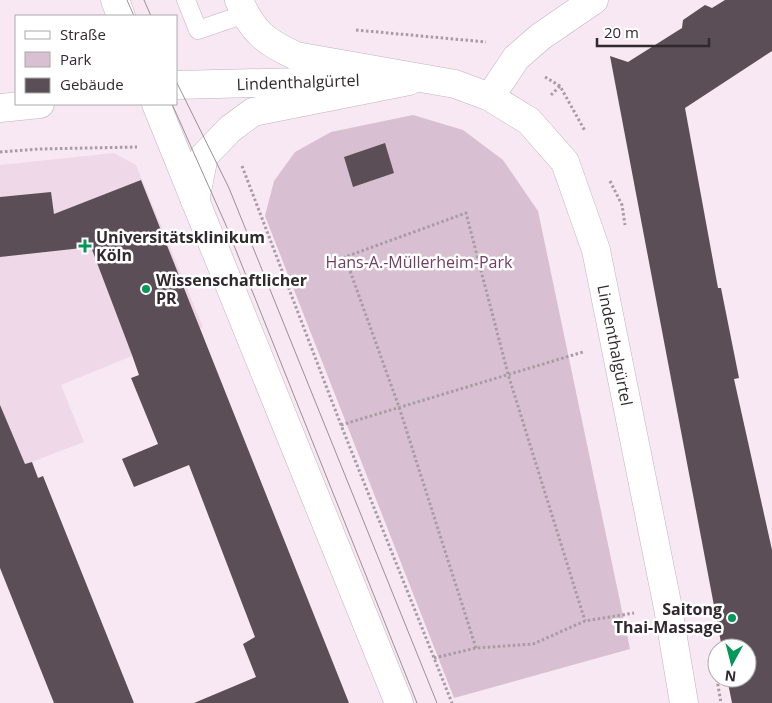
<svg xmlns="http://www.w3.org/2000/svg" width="772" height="703" font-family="'Open Sans',sans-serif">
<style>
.built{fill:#efd9e9}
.green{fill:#d9bfd2}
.building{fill:#5b4e57}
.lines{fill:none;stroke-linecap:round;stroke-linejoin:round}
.lane-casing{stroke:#c1b2bd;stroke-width:19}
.street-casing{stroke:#c1b2bd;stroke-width:29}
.secondary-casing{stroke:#c1b2bd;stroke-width:29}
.path{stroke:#a89ca4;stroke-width:3;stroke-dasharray:2.5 2.5;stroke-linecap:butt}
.lane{stroke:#fff;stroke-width:18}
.street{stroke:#fff;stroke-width:28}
.secondary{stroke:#fff;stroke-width:28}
.tram{stroke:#9a9097;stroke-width:1}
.poi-dot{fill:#039758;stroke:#fff;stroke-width:2}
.labels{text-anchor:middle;stroke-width:5;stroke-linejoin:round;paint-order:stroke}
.street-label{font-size:16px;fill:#302a2e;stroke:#fff}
.poi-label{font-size:16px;font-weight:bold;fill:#302a2e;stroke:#fff;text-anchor:start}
.park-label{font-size:16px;fill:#703d65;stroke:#fff}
</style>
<rect width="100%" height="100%" fill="#f7e8f3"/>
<!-- built -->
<polygon class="built" points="114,153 136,165 203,327 61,385 84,442 0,474 0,165"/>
<!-- green -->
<polygon class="green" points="413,115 463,130 503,160 538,211 630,649 454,698 265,216 274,181 295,152 331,132"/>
<!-- building -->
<g class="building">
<polygon points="725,0 772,0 772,51 685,108 718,288 721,288 739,378 734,379 772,550 772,703 732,703 727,678 747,678 747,648 722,648 610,56 628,62 682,28 683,20 705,5 712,8"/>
<polygon points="385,143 394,173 353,187 344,157"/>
<polygon points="141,180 314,615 349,703 194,703 256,677 243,644 255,637 189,465 134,487 122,459 158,444 131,378 139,375 132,355 91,247 0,257 0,197 51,192 54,214"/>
<polygon points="0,405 25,464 32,462 38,478 43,476 134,703 54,703 0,568"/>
</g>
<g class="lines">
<defs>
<polyline id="lane" points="186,0 198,30 245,14"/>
<polyline id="street" points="490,97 516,58 540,37 594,0"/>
<g id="secondary">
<polyline points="115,0 121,16"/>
<path id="s1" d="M239,0C252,32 266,42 296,56L455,84L490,97L529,121L565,162L596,250L668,608L684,703"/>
<polyline points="176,85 344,81"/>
<polyline points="156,104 399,703"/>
<polyline points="0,108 40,104"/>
<polyline points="195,201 204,156 230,129 253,112 409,81"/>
</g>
</defs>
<!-- lane casing -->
<use href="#lane" class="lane-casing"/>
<!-- street casing -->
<use href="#street" class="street-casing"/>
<!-- secondary casing -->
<use href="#secondary" class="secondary-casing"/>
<!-- path -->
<g class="path">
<polyline points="356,30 486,42"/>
<polyline points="545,77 560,86 585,131"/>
<polyline points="551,95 560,86"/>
<polyline points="0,152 39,149 137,147"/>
<polyline points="242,166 341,425 452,703"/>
<polyline points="610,181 622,205 625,225"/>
<polyline points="341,425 583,352"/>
<polyline points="476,648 399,407 345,257 466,213 508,374 585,621"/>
<polyline points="434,658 476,648 533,644 585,621 634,613"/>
<polyline points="716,674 721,703"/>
</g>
<!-- lane -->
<use href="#lane" class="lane"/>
<!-- street -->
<use href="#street" class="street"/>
<!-- secondary -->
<use href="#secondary" class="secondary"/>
<!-- tram -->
<g class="tram">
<polyline points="127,0 134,16"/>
<polyline points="144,0 151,16"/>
<polyline points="176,81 229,188 437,703"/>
<polyline points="172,104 225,223 417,703"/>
</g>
</g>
<!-- markers -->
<g class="poi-dot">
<path d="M82.5 238.5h5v5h5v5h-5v5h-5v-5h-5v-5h5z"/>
<circle cx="146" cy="289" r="5"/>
<circle cx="732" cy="618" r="5"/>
</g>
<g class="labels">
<!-- street labels -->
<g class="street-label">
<text transform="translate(298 82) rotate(-2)" y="6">Lindenthalgürtel</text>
<text dy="6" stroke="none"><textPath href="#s1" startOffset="572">Lindenthalgürtel</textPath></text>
</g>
<!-- poi labels -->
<g class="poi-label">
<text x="96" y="243">Universitätsklinikum<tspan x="96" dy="18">Köln</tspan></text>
<text x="156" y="286">Wissenschaftlicher<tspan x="156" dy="18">PR</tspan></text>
<text x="722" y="615" text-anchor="end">Saitong<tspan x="722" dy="18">Thai-Massage</tspan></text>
</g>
<!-- park labels -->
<g class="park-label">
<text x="419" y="268">Hans-A.-Müllerheim-Park</text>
</g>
</g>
<!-- legend -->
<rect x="15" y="15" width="162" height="90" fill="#ffffff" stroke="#acaaab"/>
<rect x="25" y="31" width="25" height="8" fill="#ffffff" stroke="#acaaab"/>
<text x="60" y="40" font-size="15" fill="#302a2e">Straße</text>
<rect x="25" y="52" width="25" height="15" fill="#d9bfd2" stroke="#acaaab"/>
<text x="60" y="65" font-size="15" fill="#302a2e">Park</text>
<rect x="25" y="78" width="25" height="15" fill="#5b4e57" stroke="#acaaab"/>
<text x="60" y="90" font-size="15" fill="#302a2e">Gebäude</text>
<!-- north arrow -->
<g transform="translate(732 663) rotate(187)"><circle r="24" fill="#ffffff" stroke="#acaaab"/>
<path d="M0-4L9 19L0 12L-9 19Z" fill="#039758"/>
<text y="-8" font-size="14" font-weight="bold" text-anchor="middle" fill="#302a2e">N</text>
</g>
<!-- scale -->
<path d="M597 38v8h112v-8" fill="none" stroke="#302a2e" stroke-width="2.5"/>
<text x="604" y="38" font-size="15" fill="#302a2e" stroke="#ffffff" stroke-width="4" paint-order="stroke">20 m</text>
</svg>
